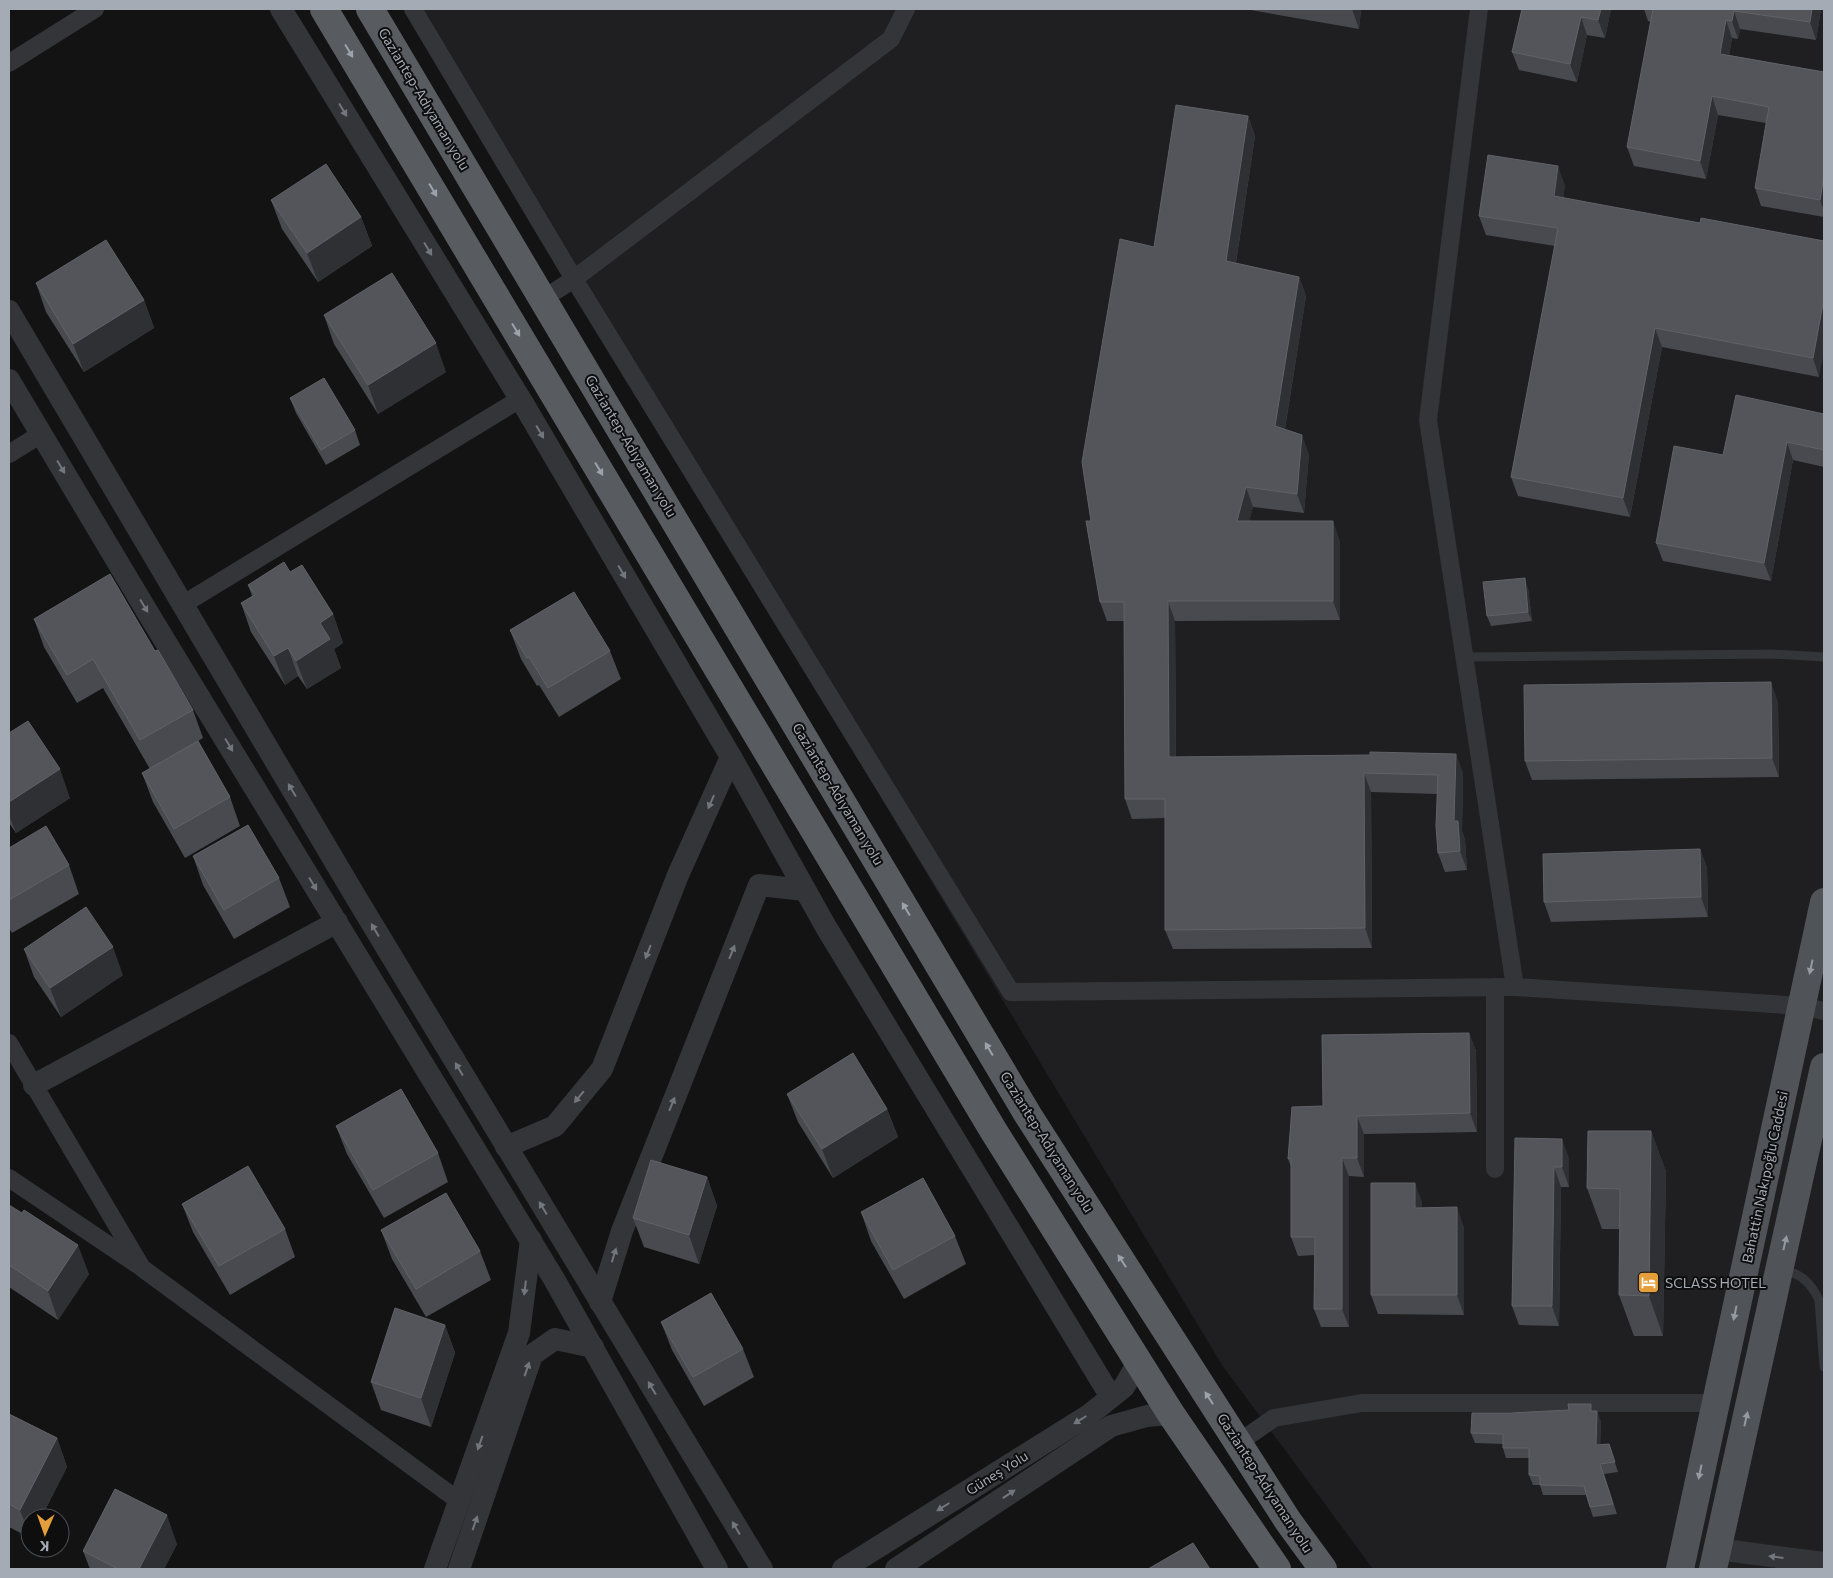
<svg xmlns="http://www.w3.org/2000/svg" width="1833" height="1578" font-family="Commissioner,sans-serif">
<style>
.built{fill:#1f1f21}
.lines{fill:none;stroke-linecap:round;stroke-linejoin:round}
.service{stroke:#343539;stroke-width:9}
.minor{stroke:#343539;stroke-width:18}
.tertiary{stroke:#343539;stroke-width:22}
.primary{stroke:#505358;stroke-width:28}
.trunk{stroke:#585c61;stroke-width:28}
.wall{fill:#494a4f}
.shaded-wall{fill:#2f3033}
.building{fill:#53555a;stroke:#606268}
.oneway{fill:#9da3ac}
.oneway2{fill:#72767d}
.oneway3{fill:#9499a2}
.labels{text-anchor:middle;stroke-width:4;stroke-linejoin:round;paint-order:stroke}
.street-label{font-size:14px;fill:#a5abb4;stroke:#0e0e0f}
.poi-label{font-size:14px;fill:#a5abb4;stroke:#0e0e0f;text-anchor:start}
</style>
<rect width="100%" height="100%" fill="#131314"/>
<!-- built -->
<polygon class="built" points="407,9 1824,9 1824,1569 1373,1569 1222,1365"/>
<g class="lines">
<!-- service -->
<g class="service">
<polyline points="1465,657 1772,654 1824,657"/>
<path d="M1782,1270C1801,1273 1811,1283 1819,1300L1824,1367"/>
</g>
<!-- minor -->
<g class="minor">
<polyline points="413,9 574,279 1011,992 1515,987"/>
<polyline points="1479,9 1428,420 1515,987 1802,1006 1824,1011"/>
<polyline points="9,63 95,9"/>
<polyline points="543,299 574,279 891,39 906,9"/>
<polyline points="9,454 41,434"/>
<polyline points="182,605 520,399"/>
<polyline points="1495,987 1495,1169"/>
<polyline points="9,1043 142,1268 459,1501"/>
<polyline points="9,1178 138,1265"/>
<polyline points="1238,1443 1274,1418 1362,1403 1715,1403"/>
</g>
<!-- tertiary -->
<g class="tertiary">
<polyline points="281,9 524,405 731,757 826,927 1111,1397"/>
<polyline points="9,311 357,899 762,1569"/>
<polyline points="9,380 151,618 554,1279 717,1569"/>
<polyline points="34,1085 337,922"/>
<polyline points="506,1147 555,1126 602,1069 678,875 731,757"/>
<polyline points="600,1302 622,1231 759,885 805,890"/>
<polyline points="1717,1549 1824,1563"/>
<polyline points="435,1569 519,1333 531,1240"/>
<polyline points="459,1569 532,1355 555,1339 593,1347"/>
<polyline points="843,1569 1089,1415 1124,1387 1138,1362"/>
<polyline points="896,1569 1111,1426 1147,1416 1171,1414"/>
</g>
<!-- primary -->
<g class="primary">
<polyline points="1680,1569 1824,902"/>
<polyline points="1713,1569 1824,1067"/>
</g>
<!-- trunk -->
<g class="trunk">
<polyline points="324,9 993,1130 1171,1414 1277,1569"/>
<polyline points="370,9 1028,1115 1288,1521 1323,1569"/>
</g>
</g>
<!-- wall -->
<g class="wall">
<polygon points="1245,9 1361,9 1359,29"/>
<polygon points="1522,9 1611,9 1605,38 1587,35 1577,82 1519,70 1512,52"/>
<polygon points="1644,9 1821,9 1816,40 1740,29 1738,39 1732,38 1729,55 1824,72 1824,217 1761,206 1755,188 1766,123 1718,115 1706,179 1634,166 1627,147 1651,22 1648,21"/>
<polygon points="1248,116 1255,136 1236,263 1299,277 1306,296 1285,429 1309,454 1304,513 1253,507 1249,521 1340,541 1340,620 1175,621 1176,757 1463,773 1462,831 1465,840 1467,870 1445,872 1438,853 1437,794 1371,792 1372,948 1173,949 1165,930 1165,818 1132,819 1125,799 1124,621 1107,621 1100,602 1091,521 1154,247"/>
<polygon points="1565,185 1563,198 1700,223 1824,241 1819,377 1662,347 1630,517 1518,496 1511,477 1555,246 1486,235 1479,216"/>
<polygon points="271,200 361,217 372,246 318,282 282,229"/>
<polygon points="36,283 144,300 154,328 84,372 46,312"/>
<polygon points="324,315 446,372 378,414 334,344"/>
<polygon points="290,398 355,430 360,445 326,465 296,413"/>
<polygon points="1824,414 1824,467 1793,460 1771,581 1663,561 1656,543 1723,455"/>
<polygon points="290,572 333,614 343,643 334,649 341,668 307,689 298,676 285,685 251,632 241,603 252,596 248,585"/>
<polygon points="1528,588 1532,621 1491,626 1487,616"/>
<polygon points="34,619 155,651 193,710 203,738 198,741 230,797 240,826 185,858 153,802 142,773 150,769 103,688 77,703 44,647"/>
<polygon points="510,630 610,651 621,679 559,717 539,685 537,686 521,659"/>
<polygon points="1778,702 1779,777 1532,780 1525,761"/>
<polygon points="9,733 70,798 16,833 9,823"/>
<polygon points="9,848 69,865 79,894 12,933 9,928"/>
<polygon points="1700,849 1707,868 1708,917 1551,922 1544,902"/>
<polygon points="193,856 279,878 290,907 234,939 203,885"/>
<polygon points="24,949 123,975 61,1017 34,977"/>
<polygon points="1469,1033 1476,1051 1477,1132 1364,1134 1364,1177 1349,1176 1349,1327 1321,1327 1314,1309 1315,1255 1298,1256 1291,1237 1291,1167 1288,1159 1323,1106"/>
<polygon points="787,1094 887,1109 898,1137 833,1178 798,1122"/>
<polygon points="336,1126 438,1153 448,1182 384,1218 347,1154"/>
<polygon points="1651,1131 1666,1172 1663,1336 1634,1336 1619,1295 1620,1229 1602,1229 1587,1188"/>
<polygon points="1515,1138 1569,1158 1569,1187 1561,1187 1559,1326 1519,1325 1512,1306"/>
<polygon points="707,1177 717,1206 699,1264 644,1247 633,1218"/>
<polygon points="1422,1202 1422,1208 1464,1227 1464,1315 1378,1314 1371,1295"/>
<polygon points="182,1204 285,1229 295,1257 230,1295 193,1232"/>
<polygon points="9,1205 89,1274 58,1320 9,1287"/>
<polygon points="861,1212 955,1236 966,1264 904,1299 871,1241"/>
<polygon points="381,1230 480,1251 491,1280 426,1317 392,1259"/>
<polygon points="661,1322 743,1349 754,1377 704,1406 672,1350"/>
<polygon points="445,1325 455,1353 431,1427 381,1410 371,1382"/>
<polygon points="1594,1411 1601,1421 1600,1445 1609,1444 1618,1472 1604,1474 1617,1514 1593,1517 1586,1495 1543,1495 1540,1485 1533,1485 1529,1475 1529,1458 1506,1458 1503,1448 1503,1444 1475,1443 1471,1433 1510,1413"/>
<polygon points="9,1414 57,1438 67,1467 41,1518 30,1518 30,1538 9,1527"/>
<polygon points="177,1544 164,1569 90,1569 83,1551"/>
</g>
<!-- shaded-wall -->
<g class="shaded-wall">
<polygon points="1352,9 1361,9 1359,29"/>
<polygon points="1601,9 1611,9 1605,38 1598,20"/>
<polygon points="1812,9 1821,9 1816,40 1810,22"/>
<polygon points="1734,11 1740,29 1738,39 1732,21"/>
<polygon points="1581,17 1587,35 1577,82 1570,64"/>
<polygon points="1726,20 1732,38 1726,72 1720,54"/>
<polygon points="1712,96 1718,115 1706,179 1700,161"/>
<polygon points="1248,116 1255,136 1233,281 1226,261"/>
<polygon points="1558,166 1565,185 1561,215 1554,196"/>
<polygon points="1824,176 1824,211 1820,200"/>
<polygon points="361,217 372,246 318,282 307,253"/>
<polygon points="1299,277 1306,296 1282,446 1275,426"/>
<polygon points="1824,298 1824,353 1819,377 1813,358"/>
<polygon points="144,300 154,328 84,372 73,344"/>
<polygon points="1655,328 1662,347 1630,517 1623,498"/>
<polygon points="436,343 446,372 378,414 368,385"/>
<polygon points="1302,435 1309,454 1304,513 1297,494"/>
<polygon points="1787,442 1793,460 1771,581 1764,563"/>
<polygon points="1246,487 1253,507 1244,541 1237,521"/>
<polygon points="1333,521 1340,541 1340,620 1333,601"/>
<polygon points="1525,578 1528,588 1532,621 1528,612"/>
<polygon points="1168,601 1175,621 1176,776 1169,757"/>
<polygon points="333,614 343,643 334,649 341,668 307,689 296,661 320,623"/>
<polygon points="288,648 298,676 285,685 274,656"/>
<polygon points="1771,682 1778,702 1779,777 1772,758"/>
<polygon points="1456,754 1463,773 1462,831 1465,840 1467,870 1460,851 1454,821"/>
<polygon points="60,769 70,798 16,833 9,815 9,802"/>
<polygon points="1364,773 1371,792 1372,948 1365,928"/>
<polygon points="1700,849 1707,868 1708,917 1701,897"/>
<polygon points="113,947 123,975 61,1017 50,988"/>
<polygon points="1469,1033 1476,1051 1477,1132 1470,1113"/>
<polygon points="887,1109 898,1137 833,1178 822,1149"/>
<polygon points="1357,1116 1364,1134 1364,1177 1357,1158"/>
<polygon points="1651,1131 1666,1172 1663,1336 1649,1296"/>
<polygon points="1562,1139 1569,1158 1569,1187 1562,1167"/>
<polygon points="1342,1158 1349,1176 1349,1327 1342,1309"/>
<polygon points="1554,1167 1561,1187 1559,1326 1552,1306"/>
<polygon points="707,1177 717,1206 699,1264 689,1235"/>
<polygon points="1415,1183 1422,1202 1422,1227 1415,1208"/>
<polygon points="1457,1207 1464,1227 1464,1315 1457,1295"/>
<polygon points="78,1245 89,1274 58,1320 48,1291"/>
<polygon points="445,1325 455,1353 431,1427 421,1398"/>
<polygon points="1597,1411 1601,1421 1600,1455 1596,1445"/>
<polygon points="57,1438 67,1467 41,1518 30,1518 30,1536 20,1510"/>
<polygon points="167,1515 177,1544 164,1569 139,1569"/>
</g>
<!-- building -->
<g class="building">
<polygon points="1522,9 1601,9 1598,20 1581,17 1570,64 1512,52"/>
<polygon points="1653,9 1812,9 1810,22 1734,11 1732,21 1726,20 1720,54 1824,72 1824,176 1820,200 1755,188 1769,107 1712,96 1700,161 1627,147"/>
<polygon points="1176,105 1248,116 1226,261 1299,277 1275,426 1302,435 1297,494 1246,487 1237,521 1333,521 1333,601 1168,601 1169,757 1370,755 1370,752 1456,754 1454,821 1458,821 1460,851 1438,853 1436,826 1438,775 1364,773 1365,928 1165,930 1165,799 1125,799 1124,602 1100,602 1086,521 1091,521 1082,462 1120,239 1154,247"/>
<polygon points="1488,155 1558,166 1554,196 1700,223 1701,218 1824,241 1824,298 1813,358 1655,328 1623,498 1511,477 1558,228 1479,216"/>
<polygon points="326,164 361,217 307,253 271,200"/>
<polygon points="106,240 144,300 73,344 36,283"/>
<polygon points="392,273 436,343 368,385 324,315"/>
<polygon points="324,378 355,430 321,450 290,398"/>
<polygon points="1736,395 1824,414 1824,450 1787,442 1764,563 1656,543 1674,446 1723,455"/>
<polygon points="284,562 290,572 302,565 333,614 320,623 330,639 296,661 288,648 274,656 241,603 255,595 248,585"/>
<polygon points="110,574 155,651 158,650 193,710 140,740 93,659 67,675 34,619"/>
<polygon points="1525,578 1528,612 1487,616 1483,582"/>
<polygon points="574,592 610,651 548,688 529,657 527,658 510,630"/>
<polygon points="1771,682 1772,758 1525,761 1524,685"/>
<polygon points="28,721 60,769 9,802 9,733"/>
<polygon points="198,741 230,797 174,829 142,773"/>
<polygon points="248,825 279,878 224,910 193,856"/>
<polygon points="46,826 69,865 9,900 9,848"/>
<polygon points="1700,849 1701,897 1544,902 1543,854"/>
<polygon points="86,907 113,947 50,988 24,949"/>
<polygon points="1469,1033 1470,1113 1357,1116 1357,1158 1342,1158 1342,1309 1314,1309 1315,1237 1291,1237 1291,1158 1288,1159 1292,1107 1323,1106 1322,1035"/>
<polygon points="853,1053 887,1109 822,1149 787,1094"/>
<polygon points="401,1089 438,1153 373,1190 336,1126"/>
<polygon points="1588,1131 1651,1131 1649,1296 1619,1295 1620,1189 1587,1188"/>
<polygon points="1515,1138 1562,1139 1562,1167 1554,1167 1552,1306 1512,1306"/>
<polygon points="651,1160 707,1177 689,1235 633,1218"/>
<polygon points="248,1166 285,1229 219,1266 182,1204"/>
<polygon points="923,1178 955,1236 893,1270 861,1212"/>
<polygon points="1371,1183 1415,1183 1415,1208 1457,1207 1457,1295 1371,1295"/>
<polygon points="446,1193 480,1251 416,1289 381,1230"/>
<polygon points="9,1205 22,1213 24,1210 78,1245 48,1291 9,1265"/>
<polygon points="711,1293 743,1349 693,1377 661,1322"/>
<polygon points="395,1308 445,1325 421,1398 371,1382"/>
<polygon points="1568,1404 1591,1404 1591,1411 1597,1411 1596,1445 1609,1444 1615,1462 1600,1464 1613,1504 1590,1507 1584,1486 1540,1485 1540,1476 1529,1475 1529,1448 1503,1448 1503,1434 1471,1433 1472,1413 1510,1413 1569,1410"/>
<polygon points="9,1414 57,1438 20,1510 9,1504"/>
<polygon points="115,1489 167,1515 139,1569 118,1569 83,1551"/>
<polygon points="1193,1543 1210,1569 1148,1569"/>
</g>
<!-- one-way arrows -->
<defs><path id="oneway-solid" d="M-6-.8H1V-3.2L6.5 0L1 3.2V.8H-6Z" transform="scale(1.25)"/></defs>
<g class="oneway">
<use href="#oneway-solid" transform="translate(349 51) rotate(59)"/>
<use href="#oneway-solid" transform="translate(433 190) rotate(59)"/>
<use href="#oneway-solid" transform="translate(516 330) rotate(59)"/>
<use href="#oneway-solid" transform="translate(599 469) rotate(59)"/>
<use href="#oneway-solid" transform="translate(906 909) rotate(-121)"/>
<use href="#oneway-solid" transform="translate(989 1049) rotate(-121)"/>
<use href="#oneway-solid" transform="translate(1122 1261) rotate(-123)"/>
<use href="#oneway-solid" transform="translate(1209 1398) rotate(-123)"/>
</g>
<g class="oneway2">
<use href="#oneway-solid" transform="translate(343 110) rotate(59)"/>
<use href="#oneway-solid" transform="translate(428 249) rotate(59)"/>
<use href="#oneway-solid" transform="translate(540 432) rotate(60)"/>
<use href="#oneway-solid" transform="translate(61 467) rotate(59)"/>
<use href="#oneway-solid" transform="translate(622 572) rotate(60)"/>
<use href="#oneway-solid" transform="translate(144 606) rotate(59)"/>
<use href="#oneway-solid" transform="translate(229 745) rotate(59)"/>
<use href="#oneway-solid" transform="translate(292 790) rotate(-121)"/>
<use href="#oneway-solid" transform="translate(711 802) rotate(114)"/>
<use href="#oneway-solid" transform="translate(313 884) rotate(59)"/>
<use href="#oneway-solid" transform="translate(375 930) rotate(-121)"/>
<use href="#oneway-solid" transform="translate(648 952) rotate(111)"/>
<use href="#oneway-solid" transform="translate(732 952) rotate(-68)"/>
<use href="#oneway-solid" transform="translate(459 1069) rotate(-121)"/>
<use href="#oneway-solid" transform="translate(579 1097) rotate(130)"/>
<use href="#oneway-solid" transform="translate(672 1104) rotate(-68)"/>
<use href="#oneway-solid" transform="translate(543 1208) rotate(-121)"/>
<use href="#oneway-solid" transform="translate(614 1255) rotate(-73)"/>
<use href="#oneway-solid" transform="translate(525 1288) rotate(97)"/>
<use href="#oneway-solid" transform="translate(527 1369) rotate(-71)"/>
<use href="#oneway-solid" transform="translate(652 1388) rotate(-121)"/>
<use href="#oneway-solid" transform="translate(1080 1420) rotate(148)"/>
<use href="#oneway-solid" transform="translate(480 1443) rotate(110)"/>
<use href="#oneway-solid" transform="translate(1009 1494) rotate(-34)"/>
<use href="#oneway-solid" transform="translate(943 1507) rotate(148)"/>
<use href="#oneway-solid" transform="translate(475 1523) rotate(-71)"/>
<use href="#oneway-solid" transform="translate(736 1528) rotate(-121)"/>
<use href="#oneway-solid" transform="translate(1776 1557) rotate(-173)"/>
</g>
<g class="oneway3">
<use href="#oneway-solid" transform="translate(1811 967) rotate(102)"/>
<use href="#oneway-solid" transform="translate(1785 1243) rotate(-77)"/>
<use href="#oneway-solid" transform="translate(1735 1313) rotate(102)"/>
<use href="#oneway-solid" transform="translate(1746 1419) rotate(-77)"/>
<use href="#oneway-solid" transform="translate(1700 1472) rotate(102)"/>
</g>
<!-- icons -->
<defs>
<symbol id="hotel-square" viewBox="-11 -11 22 22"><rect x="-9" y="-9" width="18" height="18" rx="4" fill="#e59f3a" stroke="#0e0e0f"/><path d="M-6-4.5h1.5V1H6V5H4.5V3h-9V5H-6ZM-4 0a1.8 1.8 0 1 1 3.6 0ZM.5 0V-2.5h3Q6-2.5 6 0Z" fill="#fff"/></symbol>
</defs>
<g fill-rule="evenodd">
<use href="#hotel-square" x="1636" y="1270" width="25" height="25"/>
</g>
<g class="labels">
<!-- street labels -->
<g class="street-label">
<text transform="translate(424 99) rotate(59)" y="5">Gaziantep-Adıyaman yolu</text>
<text transform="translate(631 446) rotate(59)" y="5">Gaziantep-Adıyaman yolu</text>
<text transform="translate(838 794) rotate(59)" y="5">Gaziantep-Adıyaman yolu</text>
<text transform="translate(1047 1142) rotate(58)" y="5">Gaziantep-Adıyaman yolu</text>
<text transform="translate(1765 1177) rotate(-78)" y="5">Bahattin Nakıpoğlu Caddesi</text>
<text transform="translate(997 1473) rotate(-32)" y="5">Güneş Yolu</text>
<text transform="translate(1265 1483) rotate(57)" y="5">Gaziantep-Adıyaman yolu</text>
</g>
<!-- poi labels -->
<g class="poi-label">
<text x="1665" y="1288">SCLASS HOTEL</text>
</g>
</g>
<!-- border -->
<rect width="1833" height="1578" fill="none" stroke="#a5abb4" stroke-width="20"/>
<!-- north arrow -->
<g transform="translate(45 1533) rotate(182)"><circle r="24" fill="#0e0e0f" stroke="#4a4d51"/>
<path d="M0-4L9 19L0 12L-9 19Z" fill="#e59f3a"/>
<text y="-8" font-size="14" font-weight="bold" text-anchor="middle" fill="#a5abb4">K</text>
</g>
</svg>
